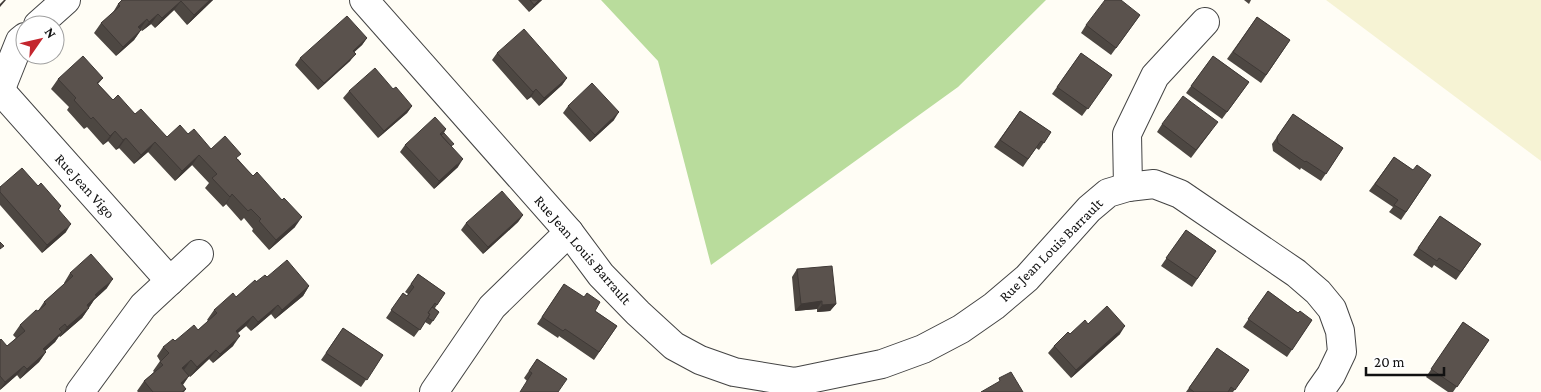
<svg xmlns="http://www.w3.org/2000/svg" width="1541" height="392" font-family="'Crimson Pro',serif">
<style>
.farmland{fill:#f6f3d4}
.forest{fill:#b9dc9c}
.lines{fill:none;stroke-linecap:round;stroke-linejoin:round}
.minor-casing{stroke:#444;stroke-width:30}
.minor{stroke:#fff;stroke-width:28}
.wall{fill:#4d4742}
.shaded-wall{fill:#3f3936}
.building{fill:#5a524d;stroke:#3f3936}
.labels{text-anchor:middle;stroke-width:5;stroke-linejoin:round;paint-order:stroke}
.street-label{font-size:15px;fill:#111;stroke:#fff}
</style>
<rect width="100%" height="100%" fill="#fffdf5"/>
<!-- farmland -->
<polygon class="farmland" points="1326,0 1541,0 1541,161"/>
<!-- forest -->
<polygon class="forest" points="601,0 1046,0 958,87 711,265 658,61"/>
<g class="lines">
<defs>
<g id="minor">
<polyline points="364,0 569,232 601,275 638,313 674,346 700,360 734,372 795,382 882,364 923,349 961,329 994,306 1027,278 1089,209 1108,193 1128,187 1154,184 1180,194 1296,273 1318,292 1332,309 1340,331 1342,352 1331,375 1319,392"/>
<polyline points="38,25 66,0"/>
<polyline points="0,90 170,281"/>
<polyline points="0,91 20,41 25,37"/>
<polyline points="1128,187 1127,134 1155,76 1205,22"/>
<polyline points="80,392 143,306 199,254"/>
<polyline points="434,392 492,307 569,232"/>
</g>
</defs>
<!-- minor casing -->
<use href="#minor" class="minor-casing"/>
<!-- minor -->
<use href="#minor" class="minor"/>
</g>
<!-- wall -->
<g class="wall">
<polygon points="122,0 213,0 187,25 174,10 155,28 151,24 142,31 141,30 134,40 116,56 94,33 101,23 112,14 118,4"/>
<polygon points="518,0 542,0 529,12"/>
<polygon points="1244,0 1251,0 1249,4"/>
<polygon points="1140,15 1111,55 1081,33 1086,25"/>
<polygon points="1257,17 1290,40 1261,83 1227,59"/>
<polygon points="367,38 362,45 354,52 350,61 318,90 295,65 300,58"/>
<polygon points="497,53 567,78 562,85 539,106 531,97 527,100 492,60"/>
<polygon points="1081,53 1112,75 1082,116 1052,94"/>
<polygon points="1213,56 1249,82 1222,119 1186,93"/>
<polygon points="103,78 98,84 113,100 135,114 167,137 188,134 211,149 238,159 295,227 269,250 252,231 253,229 244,218 241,221 226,204 223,207 205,188 209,183 192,165 175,181 148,152 134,164 119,148 116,150 108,141 103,145 87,127 84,129 67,110 69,107 51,89 58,79"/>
<polygon points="393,89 412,106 407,113 378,138 343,98 349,91"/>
<polygon points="568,106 614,120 590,142 563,113"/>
<polygon points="1020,111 1051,132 1039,150 1036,148 1023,167 994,147"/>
<polygon points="1293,114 1343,148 1321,181 1301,168 1300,170 1273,151 1272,144"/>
<polygon points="1162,124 1212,130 1191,158 1157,132"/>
<polygon points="446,129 444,133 452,147 458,167 434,189 400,152 405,145"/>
<polygon points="1394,157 1413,170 1431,175 1401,220 1389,212 1393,207 1369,191"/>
<polygon points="38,186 61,206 59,210 66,232 42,253 0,205 0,187"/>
<polygon points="523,215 518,222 483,254 461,230 466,223"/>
<polygon points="1440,216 1481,244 1456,280 1434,265 1432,268 1413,255"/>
<polygon points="1186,230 1216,251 1192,287 1161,266"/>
<polygon points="797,269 836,304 830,311 817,312 817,309 795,311 792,277"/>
<polygon points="70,273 107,288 94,300 82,318 60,337 59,336 55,342 45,351 46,352 39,362 20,379 17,375 0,390 0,340 7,346 16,338 13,335 20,325 38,311 44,302 64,284 64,283"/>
<polygon points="418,274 445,293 435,308 439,312 430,325 425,322 414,337 386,318 403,293 407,296 408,294 405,292"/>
<polygon points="267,277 309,286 303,296 275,319 271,314 251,331 246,326 237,333 233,346 213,363 209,359 190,377 189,376 183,385 186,389 184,392 138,392 137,391 144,381 154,372 153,371 160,361 157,356 163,347 198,330 208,321 207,320 214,310 236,297 256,282"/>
<polygon points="564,284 595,311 617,326 594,360 559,336 558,338 537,324"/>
<polygon points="1268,291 1298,313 1312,320 1287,357 1243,327"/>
<polygon points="1463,322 1489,340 1453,392 1448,392 1426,377"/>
<polygon points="1088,324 1120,334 1071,378 1048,353 1054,346 1070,334"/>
<polygon points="343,328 383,355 361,387 321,360"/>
<polygon points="1217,348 1249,370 1233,392 1186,392"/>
<polygon points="537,359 567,379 527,381 524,378"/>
</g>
<!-- shaded-wall -->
<g class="shaded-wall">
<polygon points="4,0 6,0 0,7 0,4"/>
<polygon points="210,0 213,0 187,25 194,15"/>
<polygon points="539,0 542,0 529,12 534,5"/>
<polygon points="181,1 174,10 155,28 162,18"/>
<polygon points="158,14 151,24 142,31 149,22"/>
<polygon points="147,19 140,29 138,27"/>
<polygon points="141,30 134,40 116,56 123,47"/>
<polygon points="367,38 362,45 348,58 353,51"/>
<polygon points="356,54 350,61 318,90 324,83"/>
<polygon points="567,78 562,85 539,106 544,98"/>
<polygon points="536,89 531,97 527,100 533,92"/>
<polygon points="412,106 407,113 378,138 384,131"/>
<polygon points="619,112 614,120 590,142 595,135"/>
<polygon points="115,131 108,141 103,145 110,136"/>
<polygon points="126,138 119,148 116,150 123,140"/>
<polygon points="155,142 148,152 134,164 141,155"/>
<polygon points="199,155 192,165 175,181 182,171"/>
<polygon points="463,159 458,167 434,189 439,181"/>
<polygon points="232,194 226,204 223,207 230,197"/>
<polygon points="523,215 518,222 483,254 488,247"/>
<polygon points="302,217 295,227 269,250 276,240"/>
<polygon points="71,224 66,232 42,253 47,245"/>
<polygon points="113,279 107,288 94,300 90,306 80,315 95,295"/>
<polygon points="309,286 303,296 275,319 282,310"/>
<polygon points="822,301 817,309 795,311 801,304"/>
<polygon points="836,304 830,311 817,312 822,305"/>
<polygon points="278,305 271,314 251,331 258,322"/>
<polygon points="89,308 82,318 60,337 67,327"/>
<polygon points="253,316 246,326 229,341 236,331"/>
<polygon points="1125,326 1120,334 1071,378 1076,370"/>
<polygon points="62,332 55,342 36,359 43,349"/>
<polygon points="240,336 233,346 213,363 220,354"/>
<polygon points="216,350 209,359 190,377 197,367"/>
<polygon points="46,352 39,362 20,379 27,369"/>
<polygon points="191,360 184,370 182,368"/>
<polygon points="24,366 17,375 0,390 5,382"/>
<polygon points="189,376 182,385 181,383"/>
</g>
<!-- building -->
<g class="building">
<polygon points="122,0 210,0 194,15 181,1 162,18 158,14 149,22 147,19 138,27 141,30 123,47 101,23 120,6 118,4"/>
<polygon points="530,0 539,0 534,5"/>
<polygon points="1105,0 1121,0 1140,15 1116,48 1086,25"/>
<polygon points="347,16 367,38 353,51 356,54 324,83 300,58"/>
<polygon points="1257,17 1290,40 1266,75 1233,52"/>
<polygon points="524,29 567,78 544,98 536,89 533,92 497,53"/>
<polygon points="1081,53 1112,75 1088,109 1057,87"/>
<polygon points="83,56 103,78 97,83 113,100 118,95 135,114 141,109 167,137 180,125 188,134 194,129 211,149 225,136 241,154 236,158 253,176 257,172 282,200 284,198 302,217 276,240 259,221 261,219 251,209 248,211 232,194 230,197 212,178 217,174 199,155 182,171 155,142 141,155 126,138 123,140 115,131 110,136 93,117 91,119 74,100 76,98 58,79"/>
<polygon points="1213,56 1249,82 1227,112 1191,86"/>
<polygon points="375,68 393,89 396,87 412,106 384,131 349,91"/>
<polygon points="592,83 619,112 595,135 568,106"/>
<polygon points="1183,96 1218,122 1196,150 1162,124"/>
<polygon points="1020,111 1051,132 1044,143 1041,141 1028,159 1000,140"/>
<polygon points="1293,114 1343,148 1326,174 1306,161 1305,162 1278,143 1277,137"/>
<polygon points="435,117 446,129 440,134 463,159 439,181 405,145"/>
<polygon points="444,133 454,144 451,146 441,135"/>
<polygon points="1394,157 1413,170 1417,165 1431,175 1406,212 1394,205 1398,200 1375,184"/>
<polygon points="22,168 38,186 41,183 61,206 58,209 71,224 47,245 0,192 0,187"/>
<polygon points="502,191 523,215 488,247 466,223"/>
<polygon points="1440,216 1481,244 1461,272 1439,258 1437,261 1418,248"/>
<polygon points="1186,230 1216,251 1197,279 1166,258"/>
<polygon points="0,242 4,246 0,249"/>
<polygon points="91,254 113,279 95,295 97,296 87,305 89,308 67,327 65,324 59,329 62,332 43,349 46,352 27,369 24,366 5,382 0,376 0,340 1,339 7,346 25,331 20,325 36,310 38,311 46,304 44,302 73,276 70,273"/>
<polygon points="287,260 309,286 282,310 278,305 258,322 253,316 236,331 240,336 220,354 216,350 197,367 191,360 182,368 189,376 181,383 186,389 182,392 153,392 144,381 163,365 160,362 169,353 163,347 173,339 175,341 194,325 198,330 217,313 214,310 233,293 236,297 255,280 256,282 265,275 267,277"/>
<polygon points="832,266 836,304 822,305 822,301 801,304 797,269"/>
<polygon points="418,274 445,293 437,305 435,303 428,313 430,314 420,330 391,310 403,293 407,296 414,287 411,284"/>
<polygon points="564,284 584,297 587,293 600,302 595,311 617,326 599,352 565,329 563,331 542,317"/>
<polygon points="1268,291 1298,313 1300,311 1312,320 1292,350 1248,319"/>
<polygon points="1107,306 1125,326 1076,370 1054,346 1068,332 1070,334 1085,320 1088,324"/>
<polygon points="432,307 439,312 433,321 428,318 430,314 428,313"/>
<polygon points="1463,322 1489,340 1457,387 1431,369"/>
<polygon points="343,328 383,355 367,380 326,353"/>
<polygon points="1217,348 1249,370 1235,390 1231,387 1228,392 1194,392 1189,388"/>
<polygon points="537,359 567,379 558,392 520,392 532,373 529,371"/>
<polygon points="1011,372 1023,392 981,392 1000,381 999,378"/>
</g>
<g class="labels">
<!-- street labels -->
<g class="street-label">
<text transform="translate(85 186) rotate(48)" y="5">Rue Jean Vigo</text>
<text transform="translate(583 250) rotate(49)" y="5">Rue Jean Louis Barrault</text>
<text transform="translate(1051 250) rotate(-45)" y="5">Rue Jean Louis Barrault</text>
</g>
</g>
<!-- north arrow -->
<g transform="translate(40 40) rotate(56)"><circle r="24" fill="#ffffff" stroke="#a0a0a0"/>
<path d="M0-4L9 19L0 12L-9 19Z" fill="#c4262e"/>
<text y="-8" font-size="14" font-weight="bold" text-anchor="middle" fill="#111111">N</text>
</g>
<!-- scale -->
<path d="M1366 367v8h78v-8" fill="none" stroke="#111111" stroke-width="2.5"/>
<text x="1374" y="367" font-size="15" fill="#111111" stroke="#ffffff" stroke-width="4" paint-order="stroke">20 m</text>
</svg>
